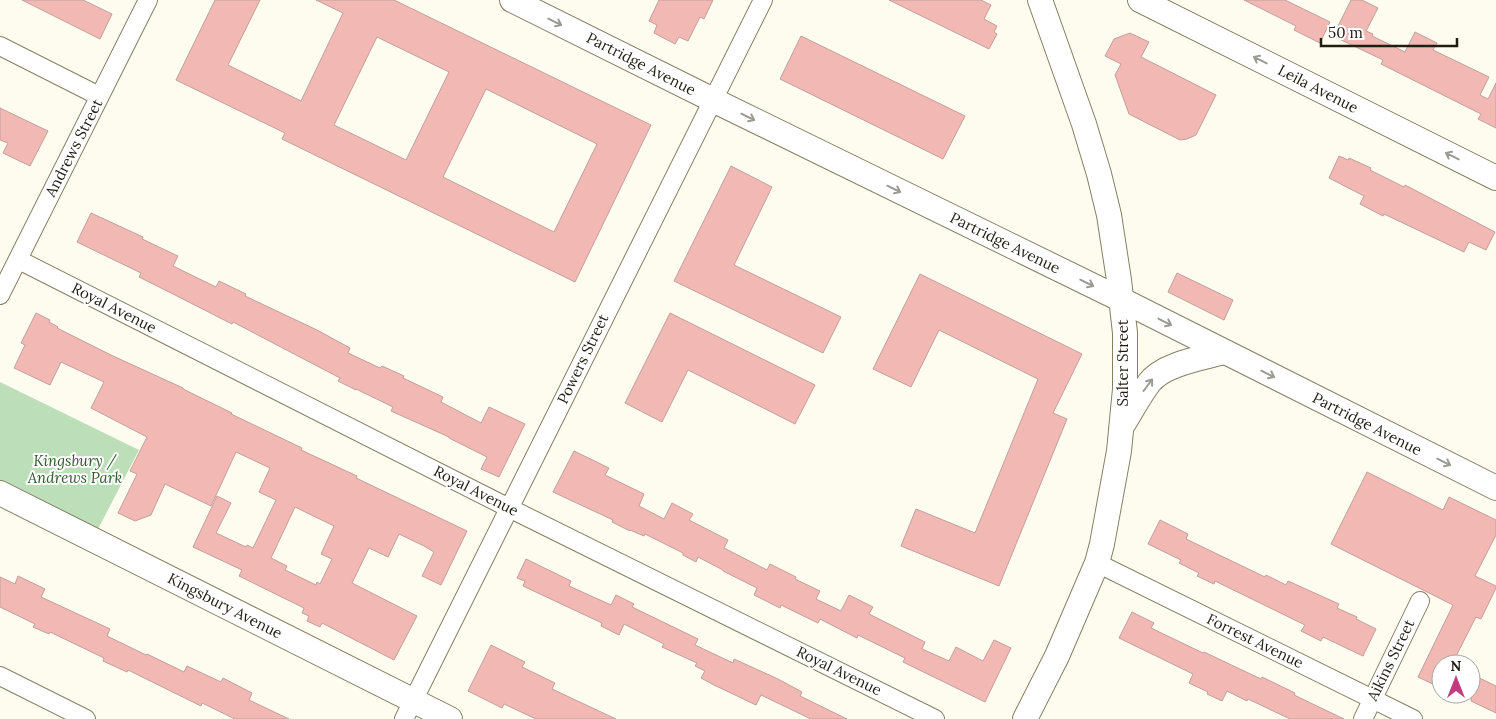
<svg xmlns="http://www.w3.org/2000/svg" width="1496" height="719" font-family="Lora,serif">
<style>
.green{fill:#bcdeb8}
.building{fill:#f2b8b4;stroke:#c29f9c;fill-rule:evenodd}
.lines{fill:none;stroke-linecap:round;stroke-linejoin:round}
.street-casing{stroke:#868063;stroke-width:20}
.secondary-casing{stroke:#868063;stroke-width:26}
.street{stroke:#fff;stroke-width:18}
.secondary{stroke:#fff;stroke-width:24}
.oneway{stroke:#9b9a94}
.labels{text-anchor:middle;stroke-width:4;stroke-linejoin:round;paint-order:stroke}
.street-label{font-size:15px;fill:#201e12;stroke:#fff}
.park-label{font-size:15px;font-style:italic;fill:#2b5c29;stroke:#fff}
</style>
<rect width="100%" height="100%" fill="#fefbef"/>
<!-- green -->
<polygon class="green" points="0,382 139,450 97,531 0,483"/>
<!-- building -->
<g class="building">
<polygon points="22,0 83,0 112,14 100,39"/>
<path d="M215,0H260L228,65L301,101L343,13L316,0H394L651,125L575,282L282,139L285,133L176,80ZM377,37L449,72L406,160L334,125ZM486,89L597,144L554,232L443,177Z"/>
<polygon points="659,0 713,0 704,19 700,17 688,41 679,37 675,44 654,33 657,25 649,21"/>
<polygon points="889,0 981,0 991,5 984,19 997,26 994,32 997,34 989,49"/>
<polygon points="1244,0 1285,0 1330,22 1320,43 1294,30 1296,26"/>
<polygon points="1351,0 1362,0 1378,8 1366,31 1373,34 1372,36 1405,52 1415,32 1437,43 1433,50 1489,77 1480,95 1488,99 1496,83 1496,128 1478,119 1481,114 1381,64 1383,60 1333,36"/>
<polygon points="1130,33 1149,42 1141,57 1216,95 1196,135 1187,139 1180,140 1129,114 1115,75 1121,64 1105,56 1114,39"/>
<polygon points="801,36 965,116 943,159 780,79"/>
<polygon points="0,108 48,131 30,166 3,153 8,143 0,140"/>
<polygon points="1339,156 1348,160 1349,158 1371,168 1370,170 1404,187 1405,185 1495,232 1486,250 1469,242 1464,252 1384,214 1383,216 1360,204 1364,196 1329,178"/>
<polygon points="731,166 772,187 734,265 841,317 823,353 674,281"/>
<polygon points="91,213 143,237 142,239 178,256 173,266 216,287 219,281 246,294 245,296 317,330 350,348 348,353 380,368 382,366 404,376 403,378 443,397 441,402 481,423 489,407 525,424 499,477 481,469 487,457 449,438 449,437 391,411 393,407 356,389 356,390 338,381 340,378 233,322 232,324 171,293 139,277 141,273 77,242"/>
<polygon points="1177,273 1233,300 1224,320 1168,292"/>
<polygon points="920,274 1082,354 1053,413 1067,419 999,586 901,546 916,509 975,533 1038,379 939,330 911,387 873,369"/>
<path d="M36,313L50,320L49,322L58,327L57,328L113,356L183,388V389L232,413L231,414L302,448L301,450L357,476L356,478L467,531L441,585L422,576L434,552L424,546L399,534L388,557L369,548L352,583L417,616L394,660L322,623L320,627L307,621L309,616L302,613L304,608L239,576L242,570L193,547L217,496L231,503L216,533L246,547L247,545L253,548L276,500L259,492L270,468L236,452L211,506L165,484L151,515L135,521L118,513L137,474L130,471L147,437L91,408L104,382L61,362L50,385L14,368L25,345L21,343ZM295,507L334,526L321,554L332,559L320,584L317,582L316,585L285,570L287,566L271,558Z"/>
<polygon points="670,313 815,385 795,424 688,370 662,422 625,403"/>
<polygon points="574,451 609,468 605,475 644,494 639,506 664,519 672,503 693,514 689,520 728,540 724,548 767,570 770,564 796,577 795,579 820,591 816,599 841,611 849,595 873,607 869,614 925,642 922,649 949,661 956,647 983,661 994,640 1011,648 985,702 903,662 905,658 858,635 857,638 820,619 818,623 781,605 780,608 754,595 757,588 723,571 723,570 698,557 696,562 683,555 683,553 645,534 644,536 630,530 630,531 612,522 613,520 553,492"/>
<polygon points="1367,472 1443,510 1449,497 1496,520 1496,535 1475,576 1496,586 1496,588 1481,619 1476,617 1452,664 1441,664 1441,688 1418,677 1453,605 1331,544"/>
<polygon points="1160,520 1188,534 1186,539 1265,577 1266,575 1286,585 1288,581 1339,604 1337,608 1357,617 1356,619 1376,629 1363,656 1323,637 1321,641 1301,631 1305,625 1215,581 1214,584 1197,576 1199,573 1179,563 1181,560 1148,544"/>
<polygon points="526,559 571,581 569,586 611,605 616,595 634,604 632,607 698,639 695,645 733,663 734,659 778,679 802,692 800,696 847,719 811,719 761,695 756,705 714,685 701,678 705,671 695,666 697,663 662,647 664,644 624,624 619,635 601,626 602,623 523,586 525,581 517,578"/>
<polygon points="18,576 45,589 41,597 110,629 107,636 146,655 147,654 184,672 187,666 221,682 223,678 252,693 249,700 289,719 235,719 202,703 201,706 128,670 127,672 103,661 104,658 50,632 49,634 33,627 35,624 0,607 0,577 15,584"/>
<polygon points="1132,612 1154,623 1151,628 1203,653 1204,652 1261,679 1262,677 1295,693 1294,695 1344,719 1290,719 1248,699 1247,701 1227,691 1222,701 1207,694 1208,692 1189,683 1193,674 1119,638"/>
<polygon points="491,645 525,662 522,667 555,683 552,689 616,719 536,719 504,704 502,708 468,691"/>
<polygon points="1471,674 1496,686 1496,713 1471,701"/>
</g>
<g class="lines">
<defs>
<g id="street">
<polyline points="0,46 99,96"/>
<polyline points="19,260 509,508 935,719"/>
<polyline points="0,295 148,0"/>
<polyline points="1097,563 1413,719"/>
<polyline points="0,676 86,719"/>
<polyline points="404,719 763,0"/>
<polyline points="1363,719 1420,601"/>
</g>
<g id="secondary">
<polyline points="512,0 713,100 1122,300 1496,488"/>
<polyline points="1140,0 1496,178"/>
<path d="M1124,423C1132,410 1140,395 1149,383C1163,364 1202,358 1224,352"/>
<polyline points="0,493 450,719"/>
<polyline points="1025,719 1057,656 1097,563 1102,544 1119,451 1125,389 1125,333 1119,280 1109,215 1099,174 1084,124 1040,0"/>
</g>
</defs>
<!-- street casing -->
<use href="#street" class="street-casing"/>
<!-- secondary casing -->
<use href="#secondary" class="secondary-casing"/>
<!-- street -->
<use href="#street" class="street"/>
<!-- secondary -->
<use href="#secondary" class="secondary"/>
</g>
<!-- one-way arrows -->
<defs><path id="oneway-shaft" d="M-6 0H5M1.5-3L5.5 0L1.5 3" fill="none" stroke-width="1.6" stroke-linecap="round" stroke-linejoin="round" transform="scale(1.25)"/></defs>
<g class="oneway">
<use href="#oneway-shaft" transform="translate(555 22) rotate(26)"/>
<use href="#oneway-shaft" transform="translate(1260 60) rotate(-153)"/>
<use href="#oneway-shaft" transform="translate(748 117) rotate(26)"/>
<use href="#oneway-shaft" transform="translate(1452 156) rotate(-153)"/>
<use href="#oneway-shaft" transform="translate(894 189) rotate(26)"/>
<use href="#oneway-shaft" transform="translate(1087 283) rotate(26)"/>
<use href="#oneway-shaft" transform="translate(1165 322) rotate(27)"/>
<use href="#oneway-shaft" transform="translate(1268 374) rotate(27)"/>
<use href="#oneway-shaft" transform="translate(1148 385) rotate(-53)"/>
<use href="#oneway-shaft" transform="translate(1444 462) rotate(27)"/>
</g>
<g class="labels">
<!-- street labels -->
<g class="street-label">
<text transform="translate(641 64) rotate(27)" y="5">Partridge Avenue</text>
<text transform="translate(1318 89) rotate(27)" y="5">Leila Avenue</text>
<text transform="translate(74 148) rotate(-63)" y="5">Andrews Street</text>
<text transform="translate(1005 243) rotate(26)" y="5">Partridge Avenue</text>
<text transform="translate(114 308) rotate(27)" y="5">Royal Avenue</text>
<text transform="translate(583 359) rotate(-64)" y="5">Powers Street</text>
<text transform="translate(1123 363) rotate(-90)" y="5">Salter Street</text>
<text transform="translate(1367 424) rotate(27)" y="5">Partridge Avenue</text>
<text transform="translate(476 491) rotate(27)" y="5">Royal Avenue</text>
<text transform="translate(225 606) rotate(27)" y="5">Kingsbury Avenue</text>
<text transform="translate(1255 641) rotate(26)" y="5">Forrest Avenue</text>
<text transform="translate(1391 660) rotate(-64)" y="5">Aikins Street</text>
<text transform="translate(839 671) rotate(26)" y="5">Royal Avenue</text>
</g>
<!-- park labels -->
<g class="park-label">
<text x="75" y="466">Kingsbury /<tspan x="75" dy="17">Andrews Park</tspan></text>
</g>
</g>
<!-- north arrow -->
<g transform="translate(1456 679)"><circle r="24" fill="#ffffff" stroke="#a6a5a0"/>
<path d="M0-4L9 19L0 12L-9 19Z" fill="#c13c7f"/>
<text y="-8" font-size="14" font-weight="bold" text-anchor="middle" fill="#201e12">N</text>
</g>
<!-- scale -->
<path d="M1321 38v8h136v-8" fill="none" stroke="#201e12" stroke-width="2.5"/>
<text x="1328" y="38" font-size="15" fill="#201e12" stroke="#ffffff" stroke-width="4" paint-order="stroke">50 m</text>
</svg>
